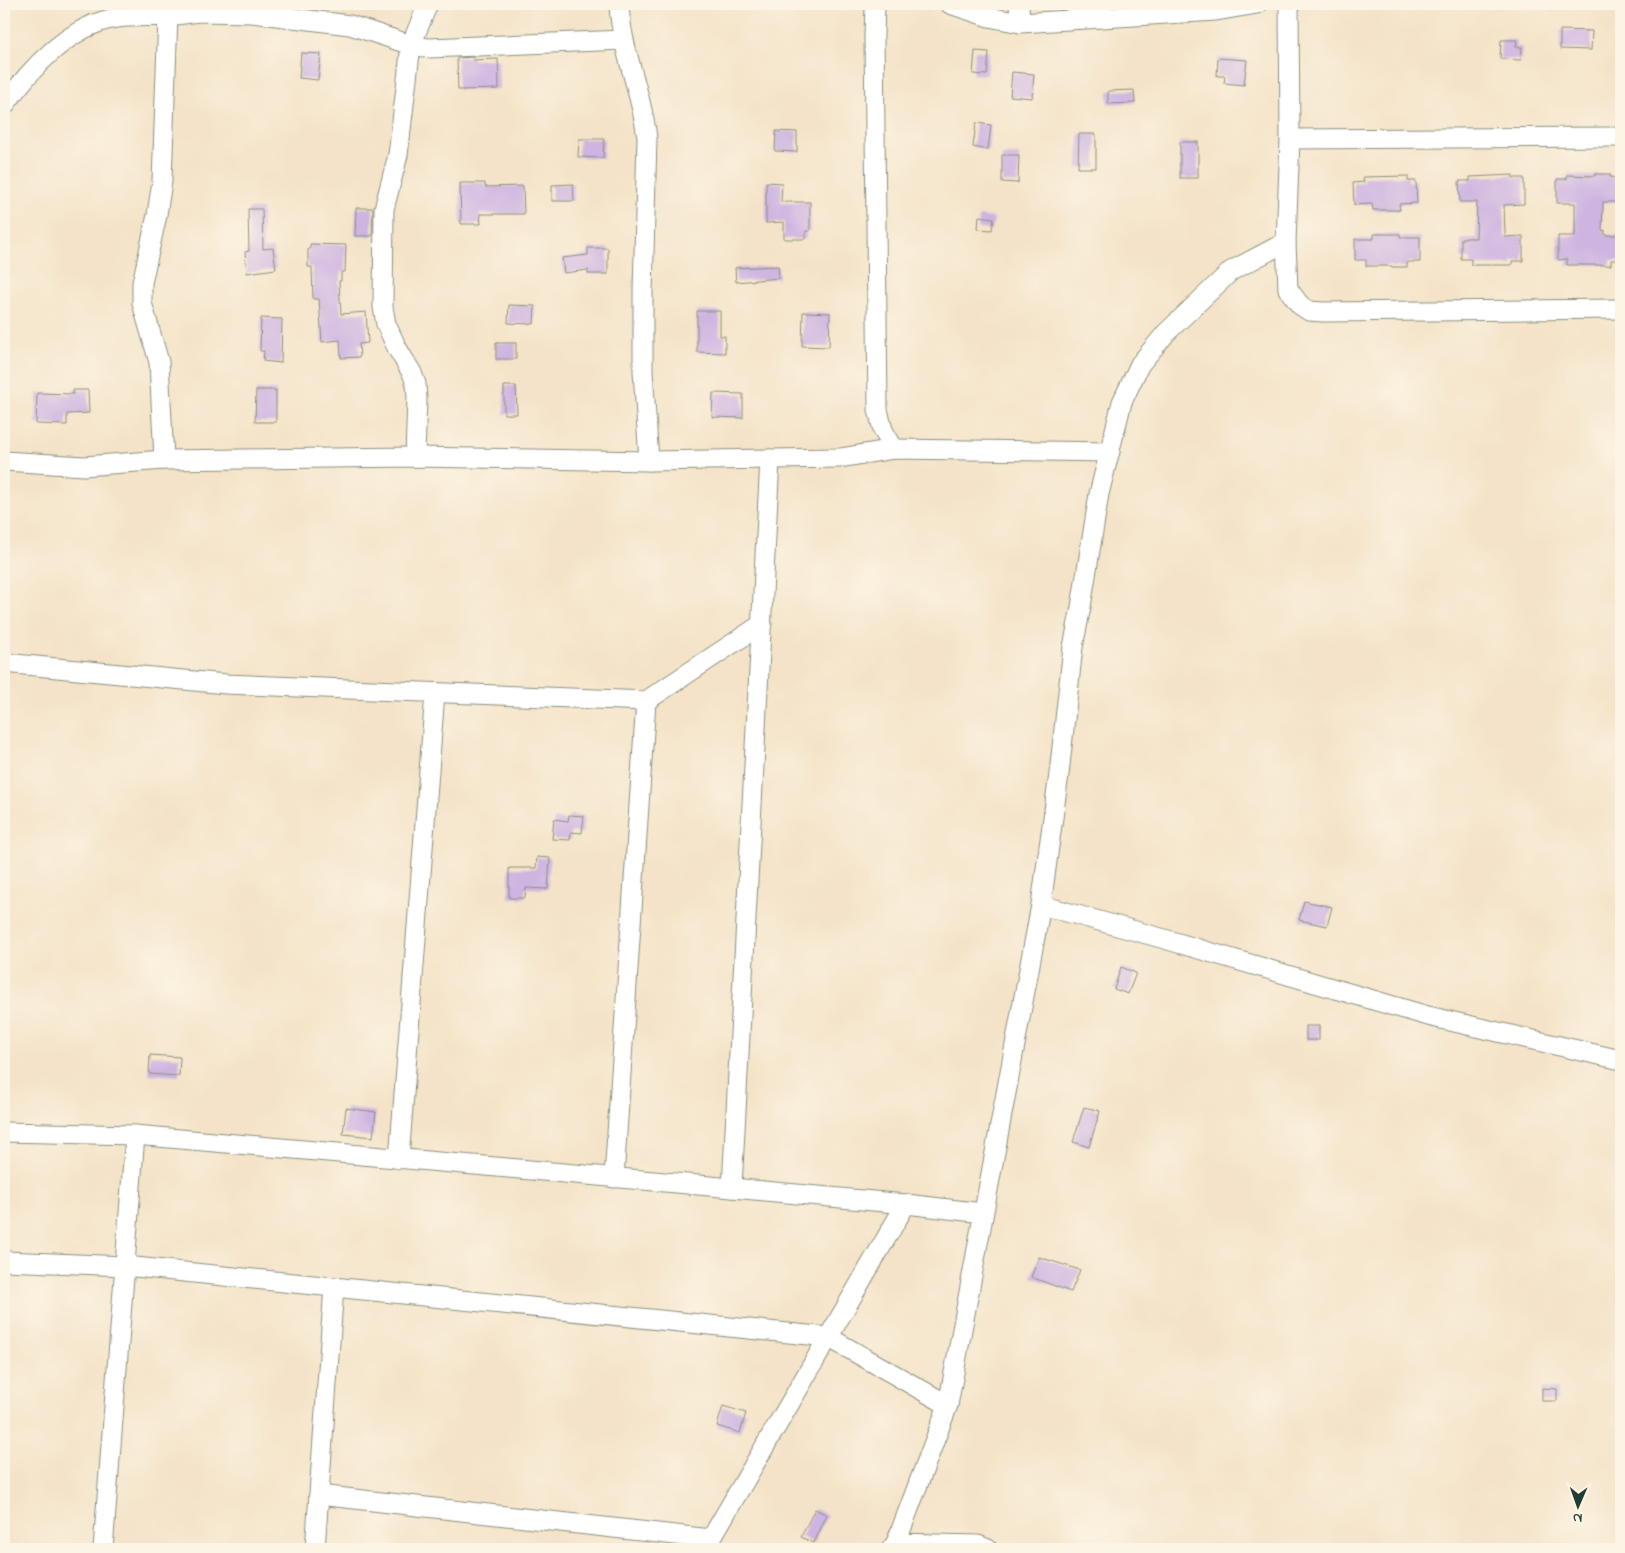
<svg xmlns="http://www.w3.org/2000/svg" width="1625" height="1553" font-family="'Indie Flower',sans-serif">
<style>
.building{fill:#ceb4e1}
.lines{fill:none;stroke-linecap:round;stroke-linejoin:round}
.minor-casing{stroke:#8a907e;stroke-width:21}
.minor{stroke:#fff;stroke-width:19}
</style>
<rect width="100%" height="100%" fill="#fcf5e5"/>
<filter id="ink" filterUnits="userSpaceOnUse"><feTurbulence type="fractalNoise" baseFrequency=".02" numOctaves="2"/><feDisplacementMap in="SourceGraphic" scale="10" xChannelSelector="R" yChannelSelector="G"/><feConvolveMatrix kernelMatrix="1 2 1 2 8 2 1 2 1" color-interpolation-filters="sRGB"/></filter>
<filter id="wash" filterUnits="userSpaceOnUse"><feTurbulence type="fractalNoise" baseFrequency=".0096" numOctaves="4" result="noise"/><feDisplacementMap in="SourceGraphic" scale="20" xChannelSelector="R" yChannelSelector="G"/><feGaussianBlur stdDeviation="1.12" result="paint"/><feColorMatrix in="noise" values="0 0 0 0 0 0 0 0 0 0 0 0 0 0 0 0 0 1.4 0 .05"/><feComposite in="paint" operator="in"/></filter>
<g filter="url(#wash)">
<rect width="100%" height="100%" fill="#f4e3c8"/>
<g id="blocks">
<!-- building -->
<g class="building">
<polygon points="1560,30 1592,31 1591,50 1560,49"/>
<polygon points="1501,40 1517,40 1516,47 1522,47 1521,60 1500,59"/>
<polygon points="975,51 989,52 987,75 973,74"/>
<polygon points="301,53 321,54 318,80 299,78"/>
<polygon points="473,57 473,60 498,59 499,89 458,90 457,58"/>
<polygon points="1218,58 1247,60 1244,85 1224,83 1225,76 1217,76"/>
<polygon points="1012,72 1034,74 1032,98 1010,96"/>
<polygon points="1134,90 1135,103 1108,104 1108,91"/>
<polygon points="976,123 991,125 988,150 973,147"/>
<polygon points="776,131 797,132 797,152 775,151"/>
<polygon points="1079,134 1096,134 1096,168 1078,168"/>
<polygon points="579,139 604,139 603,158 578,157"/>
<rect x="1180" y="142" width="18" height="36"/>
<polygon points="1002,155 1019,155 1018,183 1002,182"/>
<polygon points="1595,174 1610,174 1610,177 1621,178 1621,202 1603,202 1602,231 1605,230 1605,235 1621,235 1621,260 1611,260 1611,265 1567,265 1567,259 1558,260 1558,236 1575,236 1575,203 1557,203 1557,179 1567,179 1567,175 1595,176"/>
<polygon points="1513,175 1513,178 1524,178 1524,204 1504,205 1505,232 1505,237 1523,236 1523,261 1512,261 1512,265 1471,265 1471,259 1461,259 1461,238 1476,238 1477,202 1460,202 1459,181 1470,181 1470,177"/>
<polygon points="1408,176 1408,181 1416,181 1417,203 1399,204 1400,210 1373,210 1372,204 1354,205 1353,183 1364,182 1363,177"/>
<polygon points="766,182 782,183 781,202 810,202 810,231 806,231 806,239 784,239 784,222 766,223"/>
<polygon points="460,183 485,183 485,187 523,186 524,214 480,214 481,224 461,224"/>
<polygon points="573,184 574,201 552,201 552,185"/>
<polygon points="356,208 373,208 372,236 355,236"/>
<polygon points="248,209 262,209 263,249 273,248 276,269 247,273 245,252 249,251"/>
<polygon points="979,216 994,218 992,230 978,229"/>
<polygon points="1374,234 1400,234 1400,237 1420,237 1420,262 1407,262 1407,267 1392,267 1392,266 1366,266 1366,260 1355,260 1355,239 1374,239"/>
<polygon points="310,244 346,245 345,272 341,272 341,281 339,281 341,314 366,312 368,343 359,344 360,357 341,358 340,340 322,342 319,299 313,299 312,267 308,267 308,249 310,249"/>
<polygon points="588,248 608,248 608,274 588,274 588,270 564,273 562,258 588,255"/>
<polygon points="778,266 779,278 736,282 735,268"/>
<polygon points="509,305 535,306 534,324 508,323"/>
<polygon points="697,311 720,311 720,336 725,336 725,353 697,352"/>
<polygon points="803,312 830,313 829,347 802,346"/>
<polygon points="261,318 282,319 281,363 263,361 264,351 260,351"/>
<rect x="496" y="343" width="20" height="16"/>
<polygon points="504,386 516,386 517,414 504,414"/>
<polygon points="73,390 88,390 89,413 67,414 67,425 36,424 37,393 73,394"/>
<polygon points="256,390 276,390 276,422 255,422"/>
<polygon points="713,393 743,394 743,418 712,417"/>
<polygon points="569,815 584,816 582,833 571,832 570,840 552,839 554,819 568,821"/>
<polygon points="537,857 550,858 548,889 526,888 525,898 509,898 509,868 536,868"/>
<polygon points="1304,901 1332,907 1327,926 1299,920"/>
<polygon points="1121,967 1136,973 1128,994 1114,989"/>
<rect x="1306" y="1026" width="13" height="14"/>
<polygon points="150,1055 180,1057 179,1076 149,1074"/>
<polygon points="1084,1107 1100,1111 1089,1147 1073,1142"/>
<polygon points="346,1108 376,1112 373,1137 343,1134"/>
<polygon points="1039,1257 1080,1270 1071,1292 1031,1277"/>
<polygon points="1542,1388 1557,1389 1557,1401 1542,1401"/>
<polygon points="723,1406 746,1413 740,1433 717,1426"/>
<polygon points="815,1509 827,1515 814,1543 801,1537"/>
</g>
</g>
</g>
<g filter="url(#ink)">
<use href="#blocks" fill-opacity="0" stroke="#8a907e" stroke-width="1"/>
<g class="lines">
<defs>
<g id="minor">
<path d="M619,4C621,50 642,92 647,138L643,292V371L649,461"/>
<polyline points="875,4 874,36 878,410 883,430 894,449"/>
<polyline points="950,4 989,17 1020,23 1216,11 1257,4"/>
<polyline points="1019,4 1020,23"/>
<polyline points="1289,4 1290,139 1286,242 1288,289 1300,305 1309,311 1323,312 1621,309"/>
<path d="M4,106C29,70 71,24 117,18C134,16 151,17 168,16"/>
<polyline points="1290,139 1621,137"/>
<polyline points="415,457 417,398 416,384 412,373 397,348 386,324 383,307 384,209 398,155 411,45 428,4"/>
<polyline points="164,460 159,362 142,303 142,283 157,215 162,181 168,16 199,12 252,13 350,25 411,45 429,48 624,40"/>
<polyline points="4,461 84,466 164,460 415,457 649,461 840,458 894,449 1110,452"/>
<polyline points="4,663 226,684 646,701 762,624"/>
<polyline points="1041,905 1161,938 1428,1016 1621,1060"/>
<polyline points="4,1132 135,1135 732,1188 906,1204 983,1213"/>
<polyline points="399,1159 435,693"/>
<polyline points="614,1178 646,701"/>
<polyline points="732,1188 770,459"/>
<polyline points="4,1261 125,1266 828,1337 948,1405"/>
<polyline points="319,1495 711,1539"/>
<polyline points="896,1543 978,1545 988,1549"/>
<polyline points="103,1549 135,1135"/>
<polyline points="315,1549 334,1287"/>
<polyline points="705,1549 906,1204"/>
<polyline points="891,1549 896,1543 948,1405 1041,905 1059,774 1073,647 1081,607 1099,494 1122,402 1140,364 1167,332 1231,271 1286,242"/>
</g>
</defs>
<!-- minor casing -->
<use href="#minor" class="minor-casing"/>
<!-- minor -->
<use href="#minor" class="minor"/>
</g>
</g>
<!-- margin -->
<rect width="1625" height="1553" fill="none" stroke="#fcf5e5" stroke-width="20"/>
<!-- north arrow -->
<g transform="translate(1578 1506) rotate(182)" stroke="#fcf5e5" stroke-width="4" paint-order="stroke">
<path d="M0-4L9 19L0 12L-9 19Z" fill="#1f3d34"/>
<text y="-8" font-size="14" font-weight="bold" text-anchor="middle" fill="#1f3d34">N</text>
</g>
</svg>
